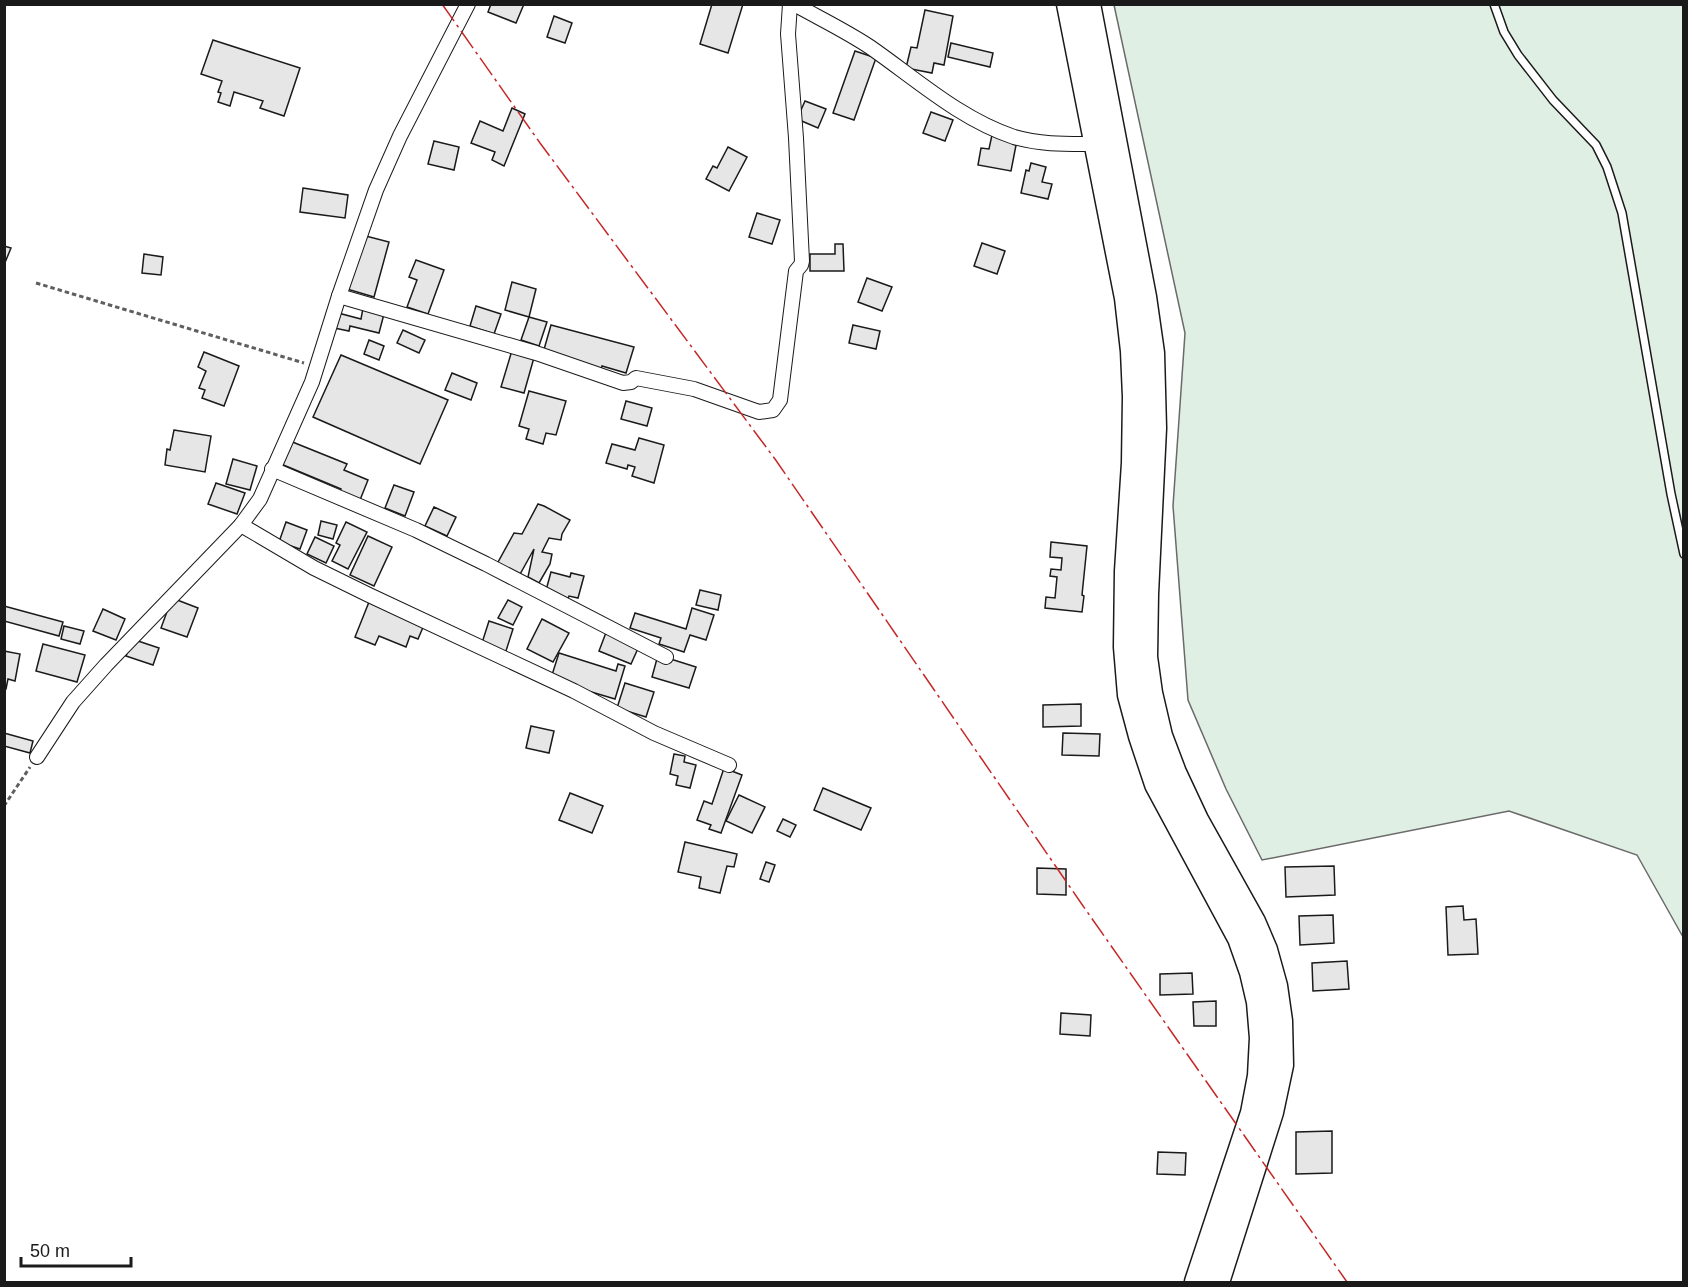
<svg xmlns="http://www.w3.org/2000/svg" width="1688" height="1287" font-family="Arial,sans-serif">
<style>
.green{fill:#e0efe3;stroke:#6a6a6a;stroke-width:1.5}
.building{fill:#e6e6e6;stroke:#1a1a1a;stroke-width:1.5}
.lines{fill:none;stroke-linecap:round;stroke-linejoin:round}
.lane-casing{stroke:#1a1a1a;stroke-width:10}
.street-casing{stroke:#1a1a1a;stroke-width:16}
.highway-casing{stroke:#1a1a1a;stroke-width:27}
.path{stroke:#5f5f5f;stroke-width:3;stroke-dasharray:4.5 3;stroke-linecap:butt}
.lane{stroke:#fff;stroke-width:7}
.street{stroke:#fff;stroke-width:14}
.highway{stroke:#fff;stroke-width:24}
.power{stroke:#c62828;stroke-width:1.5;stroke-dasharray:21 4.5 3 4.5;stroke-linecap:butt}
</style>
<rect width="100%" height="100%" fill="#fff"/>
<!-- green -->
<polygon class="green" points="1114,5 1683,5 1683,937 1637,855 1509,811 1262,860 1226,789 1188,700 1173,506 1185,333"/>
<!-- building -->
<g class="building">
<polygon points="491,4 524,4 516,23 488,12"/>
<polygon points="712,4 743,4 728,53 700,44"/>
<polygon points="925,10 953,16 944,65 934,63 932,73 906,68 911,47 917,48"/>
<polygon points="554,16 572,23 565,43 547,37"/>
<polygon points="213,40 300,68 284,116 260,108 263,101 234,92 230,106 218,102 221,93 218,92 222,81 201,74"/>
<polygon points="951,43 993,53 990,67 948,57"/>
<polygon points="855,51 876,58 854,120 833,113"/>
<polygon points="805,101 826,109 818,128 797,119"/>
<polygon points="512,108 525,114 504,166 492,160 495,152 471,143 480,121 503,131"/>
<polygon points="931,112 953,120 945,141 923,133"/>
<polygon points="992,135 1017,140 1011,171 978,165 981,148 989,149"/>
<polygon points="434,141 459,147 454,170 428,164"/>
<polygon points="728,147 747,157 729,191 706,179 713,166 717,168"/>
<polygon points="1031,163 1046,167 1042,182 1052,184 1048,199 1021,193 1026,170 1029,171"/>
<polygon points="303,188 348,195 345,218 300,212"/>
<polygon points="757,213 780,220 772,244 749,237"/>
<polygon points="362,235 389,242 374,297 347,289"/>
<polygon points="982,243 1005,251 997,274 974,266"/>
<polygon points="835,244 843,244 844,271 810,271 810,254 835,254"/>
<polygon points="4,246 11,248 4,265"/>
<polygon points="144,254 163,257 161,275 142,273"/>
<polygon points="416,260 444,270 428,314 407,307 417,280 409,277"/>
<polygon points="867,278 892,287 882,311 858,302"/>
<polygon points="512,282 536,289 529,317 505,310"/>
<polygon points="476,306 501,314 494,334 470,326"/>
<polygon points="363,308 384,314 379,333 350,326 349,331 334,328 338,313 361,319"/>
<polygon points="529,317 547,322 539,346 521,340"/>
<polygon points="551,325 634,347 626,373 602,366 601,369 543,353"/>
<polygon points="853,325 880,331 876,349 849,343"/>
<polygon points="403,330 425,340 419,353 397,343"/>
<polygon points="369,340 384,346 379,360 364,354"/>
<polygon points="513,347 535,354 524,393 501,387"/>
<polygon points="204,352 239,366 224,406 202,398 205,390 199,388 206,371 198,367"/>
<polygon points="341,355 448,400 420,464 313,417"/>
<polygon points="452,373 477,383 471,400 445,390"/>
<polygon points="529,391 566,401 556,435 546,433 543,444 526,439 529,429 519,426"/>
<polygon points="626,401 652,408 647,426 621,419"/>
<polygon points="174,430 211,436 205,472 165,465 167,449 170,450"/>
<polygon points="639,438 664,445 654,483 632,476 635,467 628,465 627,469 606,463 612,444 635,450"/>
<polygon points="290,441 347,464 344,470 368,480 360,500 340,492 341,489 281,464"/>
<polygon points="233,459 257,466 250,490 226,484"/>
<polygon points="216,483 245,493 237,514 208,504"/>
<polygon points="394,485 414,492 405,516 385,508"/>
<polygon points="538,504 544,506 570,520 562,534 561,540 549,538 542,552 552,554 550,564 539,583 528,577 534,549 519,576 497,564 514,533 522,534"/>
<polygon points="434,507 456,517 447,536 425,526"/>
<polygon points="321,521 337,525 333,539 318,535"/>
<polygon points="286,522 307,530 300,549 279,542"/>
<polygon points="346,522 367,532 348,569 332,561 340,545 336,543"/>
<polygon points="368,536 392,547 374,586 350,575"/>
<polygon points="315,537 334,546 326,563 307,554"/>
<polygon points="1051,542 1087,546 1082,595 1084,596 1082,612 1045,608 1046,597 1055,598 1057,577 1050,576 1051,569 1061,570 1062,558 1050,557"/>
<polygon points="551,572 570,577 571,573 584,576 578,598 569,596 567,601 545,594"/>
<polygon points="700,590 721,595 718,610 696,605"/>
<polygon points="172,598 198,608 187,637 161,628"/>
<polygon points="508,600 522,607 513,625 498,618"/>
<polygon points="369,602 424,625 418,639 410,636 406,647 379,636 375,645 355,637"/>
<polygon points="4,606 63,622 59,636 4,621"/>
<polygon points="692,608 714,615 706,640 690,635 684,652 659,644 661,638 630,628 635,613 686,629"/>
<polygon points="103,609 125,619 116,640 93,631"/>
<polygon points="542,619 569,633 553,662 527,649"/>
<polygon points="489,621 513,629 505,654 481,646"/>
<polygon points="64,626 84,631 80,644 61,639"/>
<polygon points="607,630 640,644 631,664 599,651"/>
<polygon points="132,639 159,648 153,665 126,656"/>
<polygon points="43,644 85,655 77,682 36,671"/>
<polygon points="4,651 20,654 15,681 8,679 6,689 4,689"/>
<polygon points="559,653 616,671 618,664 625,666 615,699 568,685 551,678"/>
<polygon points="658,655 696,667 689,688 652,677"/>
<polygon points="625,683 654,692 646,717 617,708"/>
<polygon points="1081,704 1081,726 1043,727 1043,705"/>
<polygon points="531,726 554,731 549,753 526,748"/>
<polygon points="4,733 33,741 30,753 4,746"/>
<polygon points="1063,733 1100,734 1099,756 1062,755"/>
<polygon points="674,754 685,756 684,762 696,765 690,788 676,785 678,776 670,774"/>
<polygon points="724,768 742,775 721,833 709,829 711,825 697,820 704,801 712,804"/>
<polygon points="823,788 871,808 861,830 814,810"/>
<polygon points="570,793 603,806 592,833 559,820"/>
<polygon points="739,795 765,807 752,833 726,821"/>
<polygon points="783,819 796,825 790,837 777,831"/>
<polygon points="685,842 737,854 734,867 727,866 720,893 699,888 701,877 678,872"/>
<polygon points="766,862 775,865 769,882 760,879"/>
<polygon points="1334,866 1335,895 1286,897 1285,867"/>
<polygon points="1037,868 1066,869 1066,895 1037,894"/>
<polygon points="1463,906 1464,920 1476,919 1478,954 1448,955 1446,907"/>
<polygon points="1333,915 1334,943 1300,945 1299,916"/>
<polygon points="1347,961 1349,989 1313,991 1312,963"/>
<polygon points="1192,973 1193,994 1160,995 1160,974"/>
<polygon points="1216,1001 1216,1026 1194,1026 1193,1002"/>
<polygon points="1061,1013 1091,1015 1090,1036 1060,1034"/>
<polygon points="1332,1131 1332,1173 1296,1174 1296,1132"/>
<polygon points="1158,1152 1186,1153 1185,1175 1157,1174"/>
</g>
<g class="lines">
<defs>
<polyline id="lane" points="1494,4 1504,32 1518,55 1553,100 1596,145 1607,167 1622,213 1671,494 1684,554"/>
<g id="street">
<path d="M794,4C819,18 846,31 870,47C916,79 960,119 1014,137C1041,145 1068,144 1096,144"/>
<polyline points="339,296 536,353 623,383 631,382 636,378 694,389 759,412 773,410 780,400 796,271 801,265 802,261 796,138 788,34 790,4"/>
<polyline points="272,469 416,530 486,564 666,657"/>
<polyline points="241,525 314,568 369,595 574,691 654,733 729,765"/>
<polyline points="37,757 73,702 106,665 241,525 260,499 312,382 339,296 376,190 400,136 468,4"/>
</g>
<g id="highway">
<polyline points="1069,4 1127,298 1133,351 1135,397 1134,463 1127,571 1126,647 1130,695 1141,736 1157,784 1240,938 1252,972 1259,1002 1262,1038 1260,1076 1253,1113 1197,1282"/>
<polyline points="1088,4 1144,297 1152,353 1154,428 1146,594 1145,657 1150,693 1160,736 1174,773 1196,820 1253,922 1265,950 1275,986 1280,1021 1281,1065 1271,1112 1217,1282"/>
</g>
</defs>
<!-- lane casing -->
<use href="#lane" class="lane-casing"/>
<!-- street casing -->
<use href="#street" class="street-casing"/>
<!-- highway casing -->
<use href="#highway" class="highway-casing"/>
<!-- path -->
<g class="path">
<polyline points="36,283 304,363"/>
<polyline points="4,806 30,767"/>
</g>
<!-- lane -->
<use href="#lane" class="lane"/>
<!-- street -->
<use href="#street" class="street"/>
<!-- highway -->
<use href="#highway" class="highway"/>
<!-- power -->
<polyline class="power" points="442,4 540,143 775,459 1081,903 1347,1282"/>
</g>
<!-- border -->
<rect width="1688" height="1287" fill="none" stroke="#1a1a1a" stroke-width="12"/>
<!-- scale -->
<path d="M21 1257v9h110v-9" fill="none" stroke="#1a1a1a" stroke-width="3"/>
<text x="30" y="1257" font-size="18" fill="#1a1a1a" stroke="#ffffff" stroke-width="4.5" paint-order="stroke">50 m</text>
</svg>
